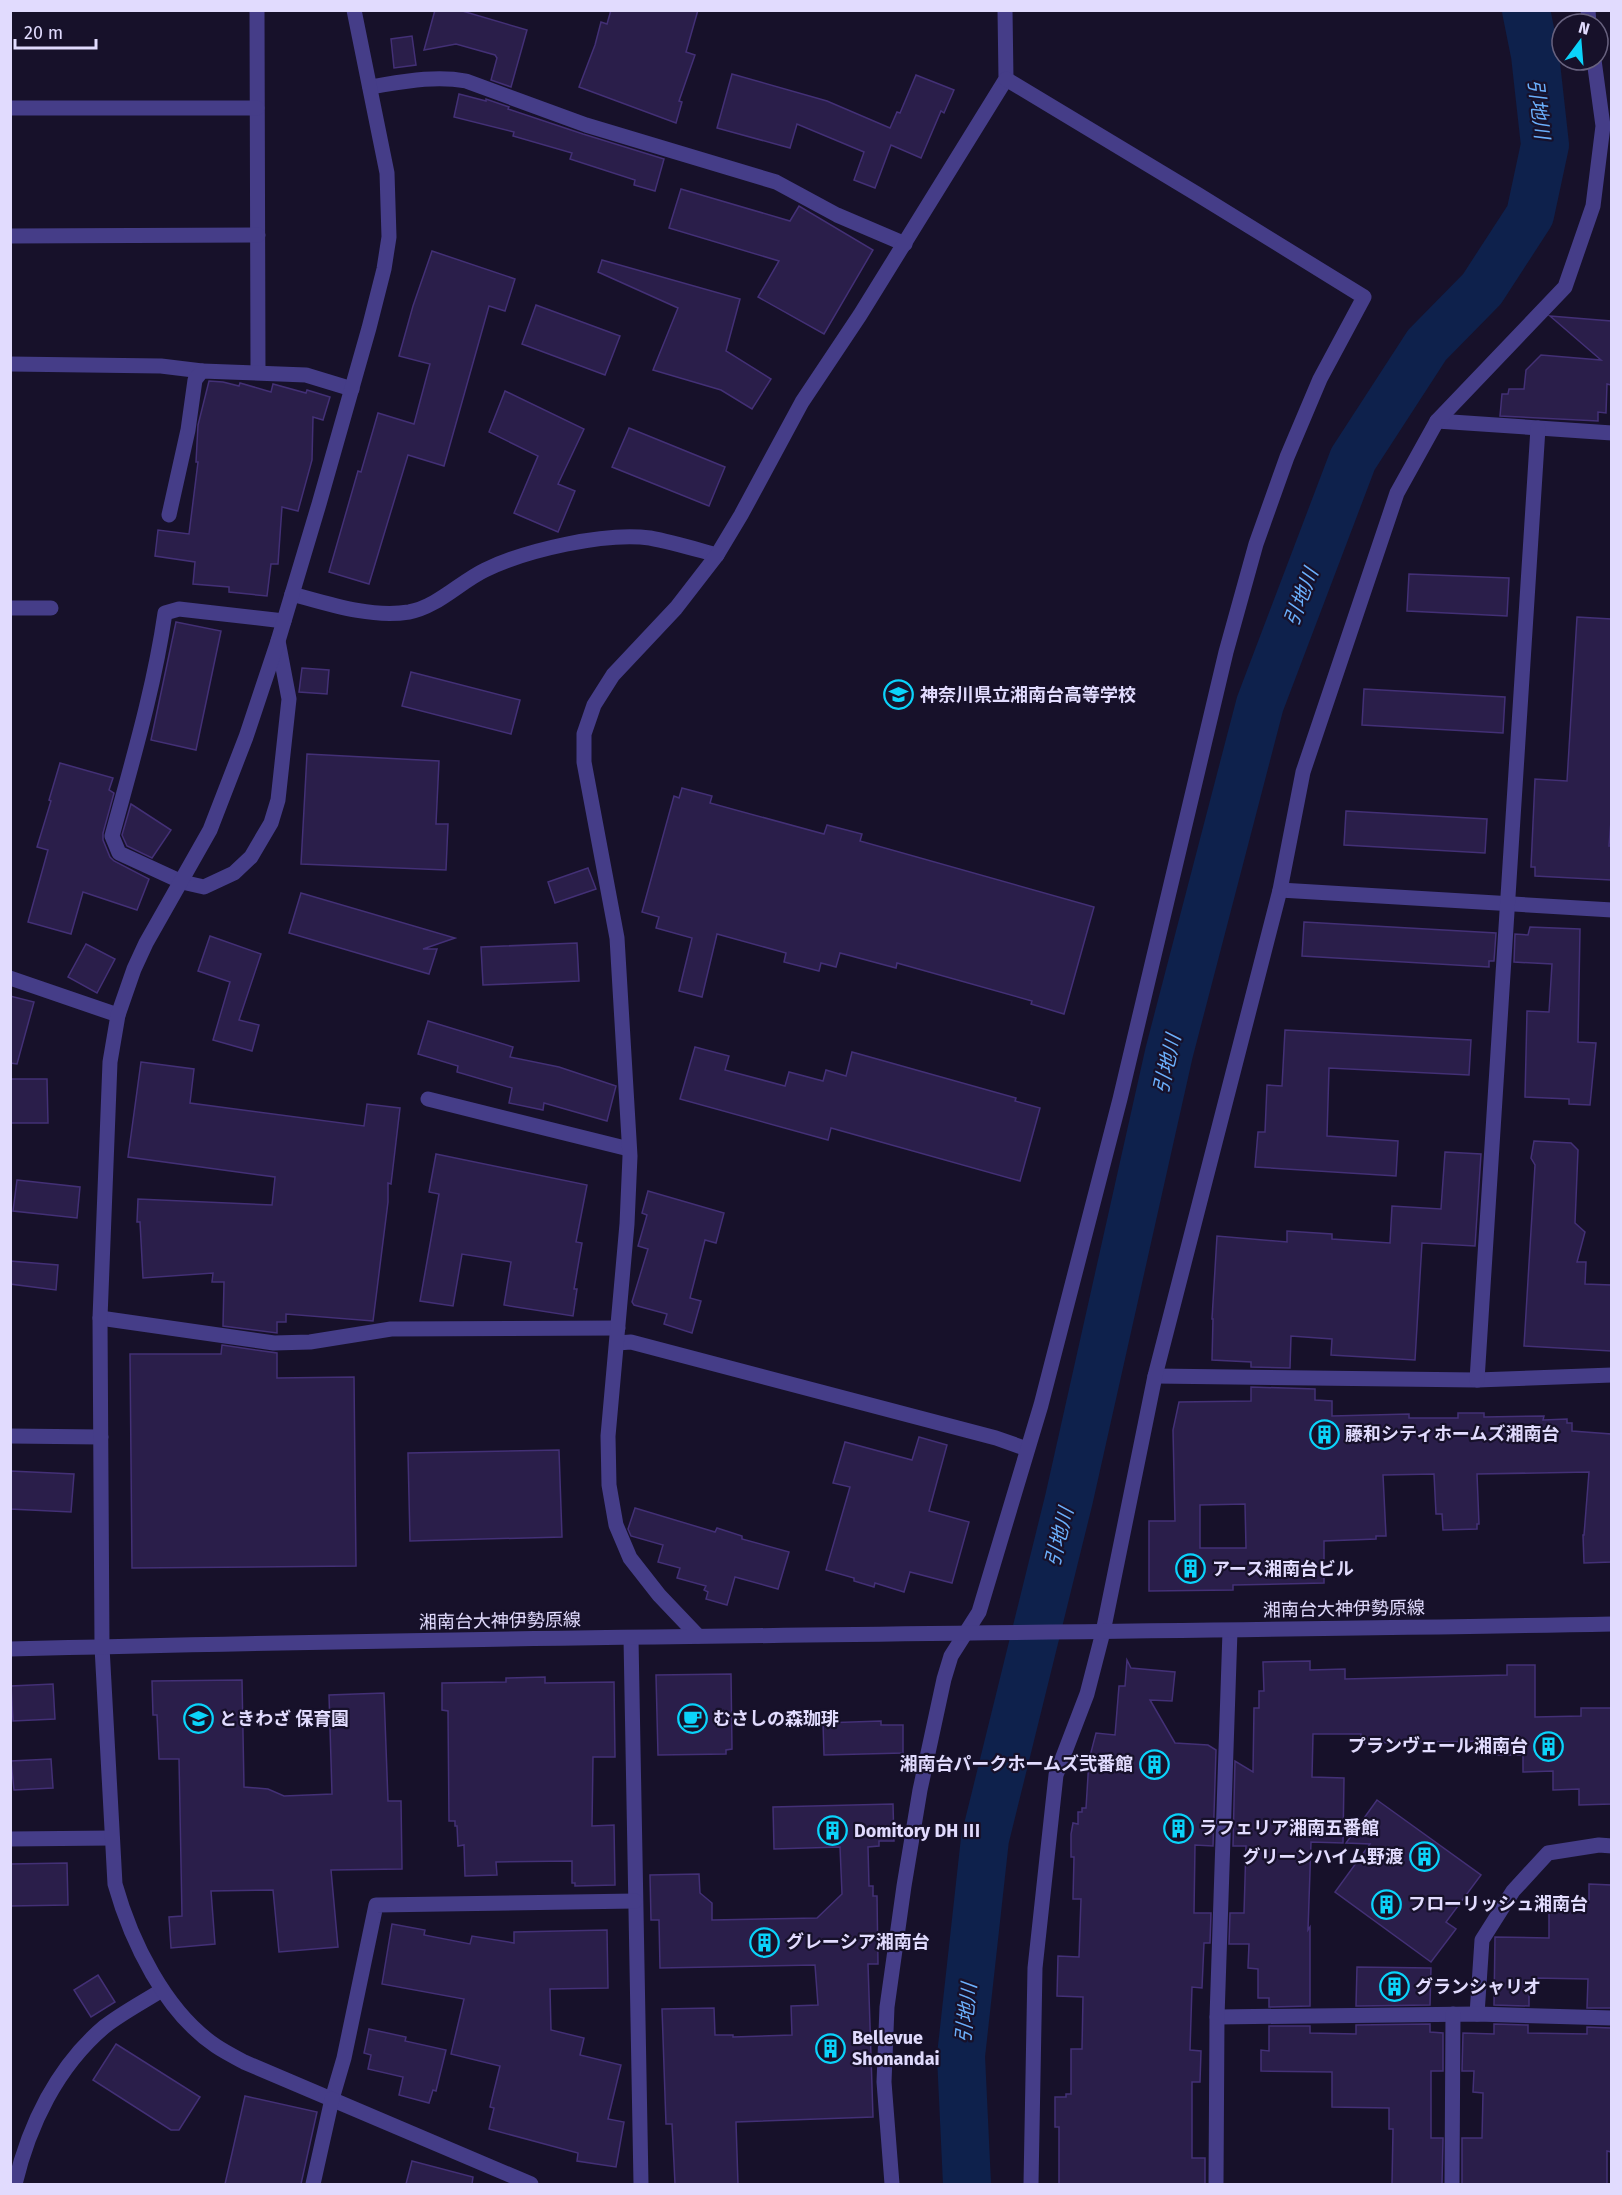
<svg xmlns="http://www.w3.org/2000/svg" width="1622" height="2195" font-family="'Fira Sans','Noto Sans JP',sans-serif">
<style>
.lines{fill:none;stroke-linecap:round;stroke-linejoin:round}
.river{stroke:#0e214c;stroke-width:48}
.building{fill:#2a1e4a;stroke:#433076;stroke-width:1.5;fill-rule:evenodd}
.minor{stroke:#453d88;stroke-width:15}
.tertiary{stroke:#453d88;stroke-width:15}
.labels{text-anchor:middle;stroke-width:4.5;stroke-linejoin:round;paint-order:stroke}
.poi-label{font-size:18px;font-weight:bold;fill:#e1dbfe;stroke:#17112a;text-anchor:start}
.street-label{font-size:18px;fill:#e1dbfe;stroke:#17112a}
.water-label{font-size:20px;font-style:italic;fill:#6baffc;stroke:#17112a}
</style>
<rect width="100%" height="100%" fill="#17112a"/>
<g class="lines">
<!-- river -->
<polyline class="river" points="967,2184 961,2056 985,1839 1069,1499 1169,1053 1260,704 1353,459 1427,345 1482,289 1530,215 1545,145 1535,55 1526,10"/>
</g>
<!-- building -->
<g class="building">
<polygon points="435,10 459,10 527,30 511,87 491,80 497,58 495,55 456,44 424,50"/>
<polygon points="611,10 698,10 686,52 695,55 679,101 682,102 676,123 579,87 595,45 601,22 607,24"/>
<polygon points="412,36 416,65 394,68 391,39"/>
<polygon points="732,74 827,101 890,128 897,112 900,113 916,75 954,90 944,113 941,111 921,158 891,145 875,188 854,180 864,152 797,124 790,148 717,128"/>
<polygon points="459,94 486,101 486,99 509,107 508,109 583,134 664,159 655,191 634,185 635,180 570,159 572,153 513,136 514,132 454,117"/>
<polygon points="681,189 790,221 799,206 873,250 824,334 758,297 779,261 669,228"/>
<polygon points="432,251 515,279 505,311 489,306 444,466 408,455 369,584 329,572 358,471 361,472 378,413 414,424 430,364 399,356 413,306"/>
<polygon points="602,260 740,299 726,351 771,379 752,409 721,390 653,370 678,308 598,272"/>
<polygon points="536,305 620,336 605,375 522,344"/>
<polygon points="1550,316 1611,321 1611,385 1607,384 1606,413 1598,412 1598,421 1500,416 1502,394 1508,394 1509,389 1524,389 1526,370 1541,355 1601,360"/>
<polygon points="209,381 223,382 239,386 240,383 271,392 273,384 306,393 307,390 330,397 323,420 313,417 312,460 298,511 282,507 278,564 271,564 267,596 229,592 229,587 193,584 195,562 155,556 158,530 189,534 198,462 196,462 198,425"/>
<polygon points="505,391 584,429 558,484 575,491 558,532 514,513 538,456 489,432"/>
<polygon points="629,428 725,467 709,506 612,467"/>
<polygon points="1409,574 1509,578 1507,616 1407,611"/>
<polygon points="1577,617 1611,619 1611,821 1609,846 1611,846 1611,880 1535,876 1535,867 1531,867 1535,779 1567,781"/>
<polygon points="176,622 221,631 196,750 151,740"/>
<polygon points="302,668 329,670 327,694 299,692"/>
<polygon points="411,672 520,700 511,734 402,706"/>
<polygon points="1364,689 1505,697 1503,733 1362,725"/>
<polygon points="307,754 439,761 436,824 448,824 446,870 301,864"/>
<polygon points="60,763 113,778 109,790 114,793 103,833 103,840 110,857 114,861 149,879 137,910 83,892 71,934 28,922 48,850 37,847 51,801 49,800"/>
<polygon points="682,788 712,796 710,803 824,834 827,825 862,834 860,841 1094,907 1064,1014 1031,1004 1032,1001 897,963 896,968 840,953 836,967 821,963 819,971 784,962 786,953 717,934 702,997 679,991 692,938 656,928 659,917 642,912 674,796 679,798"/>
<polygon points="131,804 171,830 152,858 127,846 122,835"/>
<polygon points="1346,811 1487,819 1485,853 1344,845"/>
<polygon points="588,868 596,889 555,903 548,882"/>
<polygon points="301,893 455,938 423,949 437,949 429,974 289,933"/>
<polygon points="1304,922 1496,933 1494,961 1489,961 1489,967 1302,956"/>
<polygon points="1530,927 1580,929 1578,1042 1596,1043 1590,1105 1569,1104 1569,1099 1525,1097 1527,1011 1549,1012 1552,964 1514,962 1515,934 1528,935"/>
<polygon points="210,936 261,954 239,1020 259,1025 252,1051 213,1040 230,982 198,971"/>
<polygon points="577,943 579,981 483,985 481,947"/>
<polygon points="86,944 115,959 97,993 68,977"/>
<polygon points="10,996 34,1002 17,1064 10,1063"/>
<polygon points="428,1021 513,1047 510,1057 559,1067 616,1086 607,1121 544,1103 543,1110 509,1103 512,1088 457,1072 458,1066 418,1054"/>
<polygon points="1285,1030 1471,1040 1469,1075 1329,1068 1327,1136 1398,1141 1396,1176 1255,1167 1258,1132 1265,1132 1267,1085 1282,1086"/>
<polygon points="695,1047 729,1056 725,1070 785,1086 789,1072 823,1081 826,1070 846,1076 852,1052 1016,1098 1015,1101 1040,1108 1020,1181 831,1128 828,1140 680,1099"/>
<polygon points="141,1062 194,1069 190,1103 364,1126 367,1104 400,1108 391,1184 388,1183 388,1202 373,1321 286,1314 286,1322 277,1322 277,1333 223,1326 224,1282 212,1282 213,1273 143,1278 140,1222 137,1222 138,1199 272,1205 275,1177 128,1157"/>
<polygon points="10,1079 47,1079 48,1123 10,1123"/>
<polygon points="1534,1141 1571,1143 1578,1150 1575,1223 1585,1232 1577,1262 1586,1262 1585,1284 1611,1285 1611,1351 1524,1346 1535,1165 1531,1158"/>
<polygon points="1445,1152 1481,1154 1475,1246 1422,1243 1415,1360 1331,1355 1332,1339 1291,1336 1290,1368 1251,1367 1251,1362 1212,1360 1213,1319 1212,1319 1217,1236 1287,1242 1287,1231 1332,1234 1332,1239 1390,1243 1392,1206 1441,1209"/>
<polygon points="436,1154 587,1185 576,1242 582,1243 574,1289 577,1289 573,1316 504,1305 511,1262 462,1254 453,1306 420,1301 439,1194 429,1192"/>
<polygon points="17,1180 80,1187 77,1218 13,1211"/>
<polygon points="648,1191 724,1213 716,1243 705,1240 690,1298 701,1301 692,1333 664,1324 667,1314 634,1305 632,1302 648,1249 638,1246 647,1215 642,1213"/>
<polygon points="10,1261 58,1265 56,1290 10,1284"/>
<polygon points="222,1345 277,1353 277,1378 354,1377 356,1566 132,1568 130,1354 221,1354"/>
<path d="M1251,1387L1315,1389V1400L1332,1401V1416L1409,1414V1418H1458V1413H1484V1417L1544,1416L1543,1420L1567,1419V1423H1572V1431L1611,1434V1562L1584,1563L1583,1535H1584L1589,1472L1477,1474L1479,1524H1477V1529L1443,1530L1442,1514H1436L1434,1474L1383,1475L1386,1536H1376V1539L1324,1541V1583L1233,1585V1590L1149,1591V1521H1175L1173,1430L1179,1402L1251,1401ZM1245,1504L1246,1548H1200V1505Z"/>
<polygon points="919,1437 947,1445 929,1511 969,1522 952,1583 910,1572 904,1592 875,1583 874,1587 854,1581 854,1578 826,1570 850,1487 833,1483 845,1442 912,1460"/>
<polygon points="559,1450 562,1537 410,1541 408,1453"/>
<polygon points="10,1471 74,1474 71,1512 10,1509"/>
<polygon points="635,1508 715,1532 717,1528 742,1536 742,1539 789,1552 778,1589 735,1577 727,1605 706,1599 708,1592 704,1590 706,1586 677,1578 680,1568 658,1562 663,1545 631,1536 628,1529"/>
<polygon points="1127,1660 1131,1668 1175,1672 1172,1701 1150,1700 1175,1743 1208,1745 1216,1750 1213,1846 1195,1845 1194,1913 1211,1913 1210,1943 1204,1943 1202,1988 1192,1987 1190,2050 1201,2051 1200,2082 1192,2082 1192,2158 1205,2158 1205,2184 1059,2184 1059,2127 1055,2127 1055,2097 1066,2097 1066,2094 1071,2094 1071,2049 1082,2049 1083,1997 1057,1996 1058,1956 1079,1957 1081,1899 1073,1899 1074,1857 1071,1857 1071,1834 1073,1823 1078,1824 1078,1812 1082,1812 1082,1808 1086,1808 1089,1760 1096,1733 1115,1735 1119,1686 1125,1686"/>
<polygon points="1310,1661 1310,1670 1345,1669 1345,1679 1507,1675 1507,1665 1535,1665 1535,1717 1581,1716 1581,1708 1611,1708 1611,1804 1579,1805 1579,1789 1553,1790 1553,1771 1523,1772 1523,1755 1493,1755 1493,1741 1361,1743 1361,1734 1313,1734 1312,1777 1344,1778 1343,1843 1311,1842 1308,1930 1310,1927 1310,2006 1269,2007 1269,1998 1258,1998 1258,1969 1248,1968 1249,1944 1229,1944 1230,1913 1244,1913 1246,1846 1233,1846 1235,1761 1253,1772 1254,1708 1259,1708 1259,1691 1264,1691 1263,1662"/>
<polygon points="731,1674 732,1749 726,1750 726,1754 658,1755 656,1675"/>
<polygon points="545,1677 545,1683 614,1682 615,1757 593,1757 592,1826 614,1825 615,1885 575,1886 575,1883 572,1883 572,1861 496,1862 497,1875 465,1876 464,1845 458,1846 457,1826 455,1826 455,1821 449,1821 448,1711 442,1710 442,1683 506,1682 506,1678"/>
<polygon points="242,1680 244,1787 268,1789 284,1796 332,1794 329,1695 384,1693 388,1801 401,1801 402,1869 331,1870 338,1947 279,1952 273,1890 211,1891 215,1944 171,1948 169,1917 182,1916 179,1759 159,1759 157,1715 153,1715 152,1681"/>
<polygon points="53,1684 55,1719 13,1721 11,1686"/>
<polygon points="881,1721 881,1725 903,1725 903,1753 824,1755 823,1723"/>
<polygon points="51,1759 53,1788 14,1790 11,1761"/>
<polygon points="1377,1800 1481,1875 1446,1922 1456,1929 1431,1962 1335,1892 1370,1844 1346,1843"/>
<polygon points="893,1804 894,1841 879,1841 879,1846 868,1847 869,1886 873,1886 873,1896 877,1896 878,1964 868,1964 873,2117 736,2122 738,2184 675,2184 672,2124 666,2124 662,2009 714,2008 715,2035 733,2035 733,2037 792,2035 791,2006 818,2005 815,1965 660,1968 659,1920 651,1920 650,1875 699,1874 700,1893 712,1903 712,1920 817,1918 842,1894 840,1847 774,1849 773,1807"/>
<polygon points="67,1863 68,1905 10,1906 10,1864"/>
<polygon points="1589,1884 1611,1885 1611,2008 1587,2008 1588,1979 1534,1978 1534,1987 1529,1987 1529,2006 1494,2005 1495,1937 1549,1938 1549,1901 1589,1900"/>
<polygon points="392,1924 425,1930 424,1935 470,1944 472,1936 514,1943 514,1932 607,1930 608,1988 550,1989 551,2030 584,2038 580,2055 621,2065 608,2119 624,2122 616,2167 577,2161 578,2153 489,2129 494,2108 490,2107 500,2066 451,2054 464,1999 382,1984"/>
<polygon points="1357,1967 1431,1968 1430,2005 1356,2006"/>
<polygon points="98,1975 115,2002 91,2017 74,1990"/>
<polygon points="1430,2024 1430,2032 1443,2033 1443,2071 1431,2071 1431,2138 1443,2138 1442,2184 1392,2184 1393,2129 1389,2129 1389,2108 1332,2107 1332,2072 1261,2071 1261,2050 1269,2051 1269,2026 1310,2026 1310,2033 1356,2034 1356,2025"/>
<polygon points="1494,2024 1528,2025 1528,2033 1587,2034 1587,2027 1611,2028 1611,2152 1607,2151 1607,2184 1462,2184 1462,2138 1482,2138 1483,2093 1473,2092 1474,2071 1462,2071 1463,2033 1494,2034"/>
<polygon points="369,2029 406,2037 405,2041 446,2050 436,2091 433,2090 429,2103 399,2095 403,2077 368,2069 371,2055 364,2053"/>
<polygon points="116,2044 200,2097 179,2130 171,2130 93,2080"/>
<polygon points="245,2096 317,2112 301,2184 225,2184"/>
<polygon points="412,2161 473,2177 472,2184 406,2184"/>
</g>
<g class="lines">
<!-- minor -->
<g class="minor">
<polyline points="257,10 258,372"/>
<polyline points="1588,10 1589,24"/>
<path d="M370,87C402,82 434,75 466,81L586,125L776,182L837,215L905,244"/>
<polyline points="10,108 257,108"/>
<polyline points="10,236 258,235"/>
<polyline points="10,364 161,366 202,371"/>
<polyline points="1437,421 1612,433"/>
<polyline points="169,515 188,430 195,380 202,371 306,375 352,389"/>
<path d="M292,594C329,604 370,618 409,612C437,607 460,582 485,570C526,550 605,532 650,538C672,542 695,549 717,555"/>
<polyline points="10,608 51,608"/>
<path d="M278,641L289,699L278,800L271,823L251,857L234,873L204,887L182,882L119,853L112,836C132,762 154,689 165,613L179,609L284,621"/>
<polyline points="1280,890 1612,910"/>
<polyline points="10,978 118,1015"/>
<polyline points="428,1099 629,1149"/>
<polyline points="100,1318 274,1343 310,1342 391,1329 618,1328"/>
<polyline points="617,1343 631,1342 996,1438 1027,1449"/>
<polyline points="1155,1376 1477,1380 1612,1375"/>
<polyline points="1477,1380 1538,428"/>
<polyline points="10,1436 101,1437"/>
<polyline points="698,1636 659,1595 630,1558 616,1525 609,1485 608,1436 627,1224 630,1156 617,938 584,762 584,734 594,705 613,675 676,608 717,555 741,515 802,402 860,315 1006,79 1005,10"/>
<polyline points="631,1638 641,2184"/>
<polyline points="10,1839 112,1838"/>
<polyline points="1477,2014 1482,1940 1513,1891 1548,1853 1599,1845 1612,1846"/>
<polyline points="1217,2017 1477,2014 1612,2018"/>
<polyline points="332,2099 344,2058 376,1905 635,1901"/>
<path d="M15,2184C29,2125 57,2067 104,2027C122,2013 143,2002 162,1990"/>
<polyline points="892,2184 884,2082 887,2007 904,1886 920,1790 944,1679 951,1656 979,1612 1041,1405 1120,1099 1226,652 1256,544 1287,457 1320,379 1364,297 1197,194 1006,79"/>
<polyline points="1031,2184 1035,1968 1056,1775 1087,1694 1103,1632 1155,1376 1280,890 1303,772 1397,493 1437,421 1565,287 1593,206 1603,126 1594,60"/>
<polyline points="1216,2184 1217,2017 1230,1631"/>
<polyline points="1452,2184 1453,2014"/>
</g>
<!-- tertiary -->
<g class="tertiary">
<path d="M354,10L387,173L389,237L384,269L369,328L319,504L278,641L246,737L210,830L146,943L134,969L118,1015L110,1062L100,1318L102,1647L115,1884C131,1941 165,2012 216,2046C225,2052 235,2057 244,2062L531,2184"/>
<path d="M10,1649C544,1635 1078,1634 1612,1624"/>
<polyline points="313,2184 332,2099"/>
</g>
</g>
<!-- icons -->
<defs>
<symbol id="school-ring" viewBox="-11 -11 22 22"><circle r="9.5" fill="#17112a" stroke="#0bd3fa" stroke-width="1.5"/><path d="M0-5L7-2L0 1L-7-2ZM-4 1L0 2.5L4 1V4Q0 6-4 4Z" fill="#0bd3fa"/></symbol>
<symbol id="building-ring" viewBox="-11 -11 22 22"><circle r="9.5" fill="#17112a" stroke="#0bd3fa" stroke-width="1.5"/><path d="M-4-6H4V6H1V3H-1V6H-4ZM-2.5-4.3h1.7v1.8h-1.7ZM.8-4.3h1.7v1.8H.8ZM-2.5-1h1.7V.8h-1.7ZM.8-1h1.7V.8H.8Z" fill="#0bd3fa"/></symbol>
<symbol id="cafe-ring" viewBox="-11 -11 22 22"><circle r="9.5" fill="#17112a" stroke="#0bd3fa" stroke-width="1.5"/><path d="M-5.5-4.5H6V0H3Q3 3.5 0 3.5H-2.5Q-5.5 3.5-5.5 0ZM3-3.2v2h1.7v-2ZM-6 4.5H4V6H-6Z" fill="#0bd3fa"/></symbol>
</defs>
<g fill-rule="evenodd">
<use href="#school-ring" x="882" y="678" width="33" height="33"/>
<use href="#building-ring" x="1308" y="1418" width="33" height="33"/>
<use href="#building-ring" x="1174" y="1552" width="33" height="33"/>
<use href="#school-ring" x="182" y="1702" width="33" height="33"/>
<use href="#cafe-ring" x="676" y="1702" width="33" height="33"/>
<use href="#building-ring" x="1532" y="1730" width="33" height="33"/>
<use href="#building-ring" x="1138" y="1748" width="33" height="33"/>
<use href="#building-ring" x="1162" y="1812" width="33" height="33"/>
<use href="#building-ring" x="816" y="1814" width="33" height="33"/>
<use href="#building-ring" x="1408" y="1840" width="33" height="33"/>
<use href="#building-ring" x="1370" y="1888" width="33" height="33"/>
<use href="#building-ring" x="748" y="1926" width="33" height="33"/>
<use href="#building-ring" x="1378" y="1970" width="33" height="33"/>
<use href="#building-ring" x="814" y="2032" width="33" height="33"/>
</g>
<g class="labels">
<!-- poi labels -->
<g class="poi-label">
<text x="920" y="701">神奈川県立湘南台高等学校</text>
<text x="1345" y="1440">藤和シティホームズ湘南台</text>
<text x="1212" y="1575">アース湘南台ビル</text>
<text x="219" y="1725">ときわざ 保育園</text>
<text x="713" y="1725">むさしの森珈琲</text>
<text x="1528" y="1752" text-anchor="end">プランヴェール湘南台</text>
<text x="1133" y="1770" text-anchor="end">湘南台パークホームズ弐番館</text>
<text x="1199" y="1834">ラフェリア湘南五番館</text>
<text x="854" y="1837">Domitory DH Ⅲ</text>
<text x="1403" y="1863" text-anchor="end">グリーンハイム野渡</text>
<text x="1408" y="1910">フローリッシュ湘南台</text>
<text x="786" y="1948">グレーシア湘南台</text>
<text x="1415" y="1993">グランシャリオ</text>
<text x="852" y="2044">Bellevue<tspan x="852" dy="21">Shonandai</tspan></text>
</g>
<!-- street labels -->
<g class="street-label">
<text transform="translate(1344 1609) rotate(-1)" y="6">湘南台大神伊勢原線</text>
<text transform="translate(500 1621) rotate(-1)" y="6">湘南台大神伊勢原線</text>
</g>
<!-- water labels -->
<g class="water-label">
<text transform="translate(1539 109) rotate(83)" y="7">引地川</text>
<text transform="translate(1301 597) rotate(-69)" y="7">引地川</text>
<text transform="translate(1167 1064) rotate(-77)" y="7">引地川</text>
<text transform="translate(1059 1537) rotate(-76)" y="7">引地川</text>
<text transform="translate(966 2013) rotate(-84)" y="7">引地川</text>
</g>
</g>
<!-- border -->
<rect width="1622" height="2195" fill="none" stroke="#e1dbfe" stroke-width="24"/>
<!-- north arrow -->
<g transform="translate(1580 42) rotate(16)"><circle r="28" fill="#17112a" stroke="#68627f" stroke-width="1.5"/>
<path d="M0-4.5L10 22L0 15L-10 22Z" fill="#0bd3fa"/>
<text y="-9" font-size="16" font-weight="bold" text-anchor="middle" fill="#e1dbfe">N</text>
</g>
<!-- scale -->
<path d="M15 39v9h81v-9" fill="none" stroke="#e1dbfe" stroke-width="3"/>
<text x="24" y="39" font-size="18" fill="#e1dbfe" stroke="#17112a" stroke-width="4.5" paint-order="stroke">20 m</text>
</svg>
